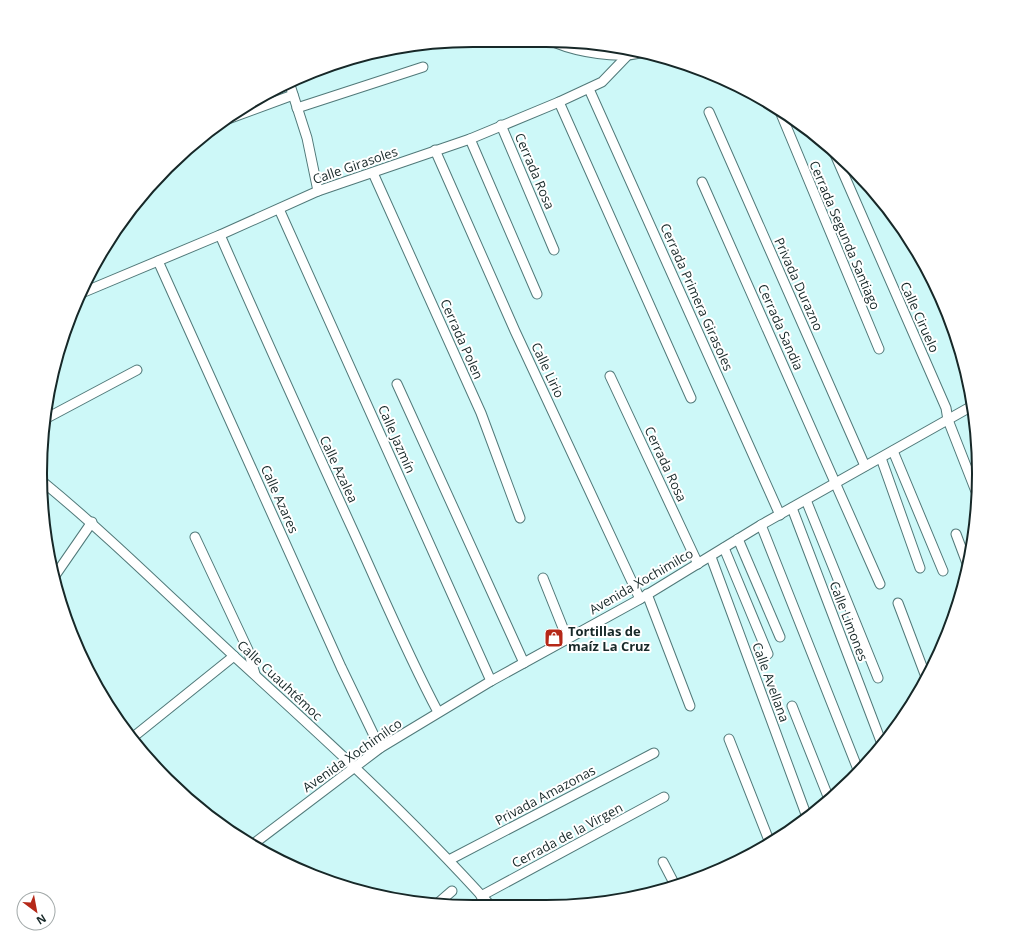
<svg xmlns="http://www.w3.org/2000/svg" width="1019" height="947" font-family="'Open Sans',sans-serif">
<style>
.lines{fill:none;stroke-linecap:round;stroke-linejoin:round}
.minor-casing{stroke:#517979;stroke-width:11}
.tertiary-casing{stroke:#517979;stroke-width:13}
.minor{stroke:#fff;stroke-width:9}
.tertiary{stroke:#fff;stroke-width:11}
.labels{text-anchor:middle;stroke-width:4;stroke-linejoin:round;paint-order:stroke}
.street-label{font-size:13px;fill:#172828;stroke:#fff}
.poi-label{font-size:13px;font-weight:bold;fill:#172828;stroke:#fff;text-anchor:start}
.rim{fill:none;stroke:#172828;stroke-width:2}
</style>
<rect width="100%" height="100%" fill="#cdf8f8"/>
<g class="lines">
<defs>
<g id="minor">
<polyline points="289,82 307,138 318,191"/>
<polyline points="589,89 780,515"/>
<polyline points="559,102 691,398"/>
<polyline points="297,108 423,67"/>
<polyline points="779,109 879,349"/>
<polyline points="709,112 865,466"/>
<polyline points="225,120 293,95"/>
<polyline points="501,125 554,250"/>
<polyline points="470,139 537,294"/>
<polyline points="435,150 515,331 640,599"/>
<polyline points="834,152 946,408 948,420 977,494"/>
<polyline points="373,173 481,413 520,518"/>
<polyline points="702,182 880,584"/>
<polyline points="279,209 491,681"/>
<path d="M220,235C263,333 307,430 351,526C380,589 406,652 438,712"/>
<polyline points="158,261 341,667 380,748"/>
<polyline points="84,292 220,235 318,191 470,139 559,102 602,82 628,55"/>
<polyline points="610,376 698,564"/>
<polyline points="397,384 524,663"/>
<polyline points="45,419 137,370"/>
<polyline points="893,451 943,571"/>
<polyline points="881,458 920,568"/>
<path d="M43,482C110,537 171,598 235,657C323,737 411,817 490,905"/>
<polyline points="806,500 878,678"/>
<polyline points="792,508 882,744"/>
<polyline points="761,525 859,772"/>
<polyline points="956,534 968,566"/>
<polyline points="195,537 248,650 255,674"/>
<polyline points="738,539 780,637"/>
<polyline points="724,548 768,654"/>
<polyline points="711,557 807,817"/>
<polyline points="54,577 92,522"/>
<polyline points="543,578 567,638"/>
<polyline points="647,594 690,706"/>
<polyline points="898,603 926,677"/>
<polyline points="792,706 829,799"/>
<polyline points="132,738 234,656"/>
<polyline points="729,739 770,843"/>
<polyline points="252,845 380,748 491,681 640,599 761,525 972,406"/>
<polyline points="449,860 654,753"/>
<polyline points="663,862 675,885"/>
<polyline points="481,896 664,797"/>
<polyline points="437,904 452,891"/>
</g>
<path id="tertiary" d="M556,42C578,51 618,58 640,52"/>
</defs>
<!-- minor casing -->
<use href="#minor" class="minor-casing"/>
<!-- tertiary casing -->
<use href="#tertiary" class="tertiary-casing"/>
<!-- minor -->
<use href="#minor" class="minor"/>
<!-- tertiary -->
<use href="#tertiary" class="tertiary"/>
</g>
<!-- icons -->
<defs>
<symbol id="shop-square" viewBox="-11 -11 22 22"><rect x="-9" y="-9" width="18" height="18" rx="4" fill="#b52818" stroke="#fff"/><path d="M-5-2.5h2.3a2.7 3.5 0 0 1 5.4 0H5L5.5 6h-11ZM-1.5-2.5h3a1.5 2.3 0 0 0-3 0Z" fill="#fff"/></symbol>
</defs>
<g fill-rule="evenodd">
<use href="#shop-square" x="543" y="627" width="22" height="22"/>
</g>
<g class="labels">
<!-- street labels -->
<g class="street-label">
<text transform="translate(355 165) rotate(-19)" y="5">Calle Girasoles</text>
<text transform="translate(535 171) rotate(67)" y="5">Cerrada Rosa</text>
<text transform="translate(845 235) rotate(67)" y="5">Cerrada Segunda Santiago</text>
<text transform="translate(799 284) rotate(66)" y="5">Privada Durazno</text>
<text transform="translate(697 297) rotate(66)" y="5">Cerrada Primera Girasoles</text>
<text transform="translate(920 317) rotate(66)" y="5">Calle Ciruelo</text>
<text transform="translate(781 327) rotate(66)" y="5">Cerrada Sandia</text>
<text transform="translate(462 339) rotate(66)" y="5">Cerrada Polen</text>
<text transform="translate(548 370) rotate(65)" y="5">Calle Lirio</text>
<text transform="translate(397 439) rotate(66)" y="5">Calle Jazmín</text>
<text transform="translate(666 464) rotate(65)" y="5">Cerrada Rosa</text>
<text transform="translate(339 469) rotate(65)" y="5">Calle Azalea</text>
<text transform="translate(280 499) rotate(66)" y="5">Calle Azares</text>
<text transform="translate(641 581) rotate(-30)" y="5">Avenida Xochimilco</text>
<text transform="translate(849 621) rotate(69)" y="5">Calle Limones</text>
<text transform="translate(280 680) rotate(43)" y="5">Calle Cuauhtémoc</text>
<text transform="translate(771 682) rotate(70)" y="5">Calle Avellana</text>
<text transform="translate(352 755) rotate(-35)" y="5">Avenida Xochimilco</text>
<text transform="translate(545 795) rotate(-28)" y="5">Privada Amazonas</text>
<text transform="translate(567 835) rotate(-28)" y="5">Cerrada de la Virgen</text>
</g>
<!-- poi labels -->
<g class="poi-label">
<text x="568" y="636">Tortillas de<tspan x="568" dy="15">maíz La Cruz</tspan></text>
</g>
</g>
<!-- crop -->
<path d="M0 0H1019V947H0ZM473 47H546A426 426 0 0 1 972 473V474A426 426 0 0 1 546 900H473A426 426 0 0 1 47 474V473A426 426 0 0 1 473 47Z" fill="#fff" fill-rule="evenodd"/>
<path class="rim" d="M473 47H546A426 426 0 0 1 972 473V474A426 426 0 0 1 546 900H473A426 426 0 0 1 47 474V473A426 426 0 0 1 473 47Z"/>
<!-- north arrow -->
<g transform="translate(36 911) rotate(148)"><circle r="19" fill="#ffffff" stroke="#a2a9a9"/>
<path d="M0-3L7 15L0 10L-7 15Z" fill="#b52818"/>
<text y="-6" font-size="11" font-weight="bold" text-anchor="middle" fill="#172828">N</text>
</g>
</svg>
